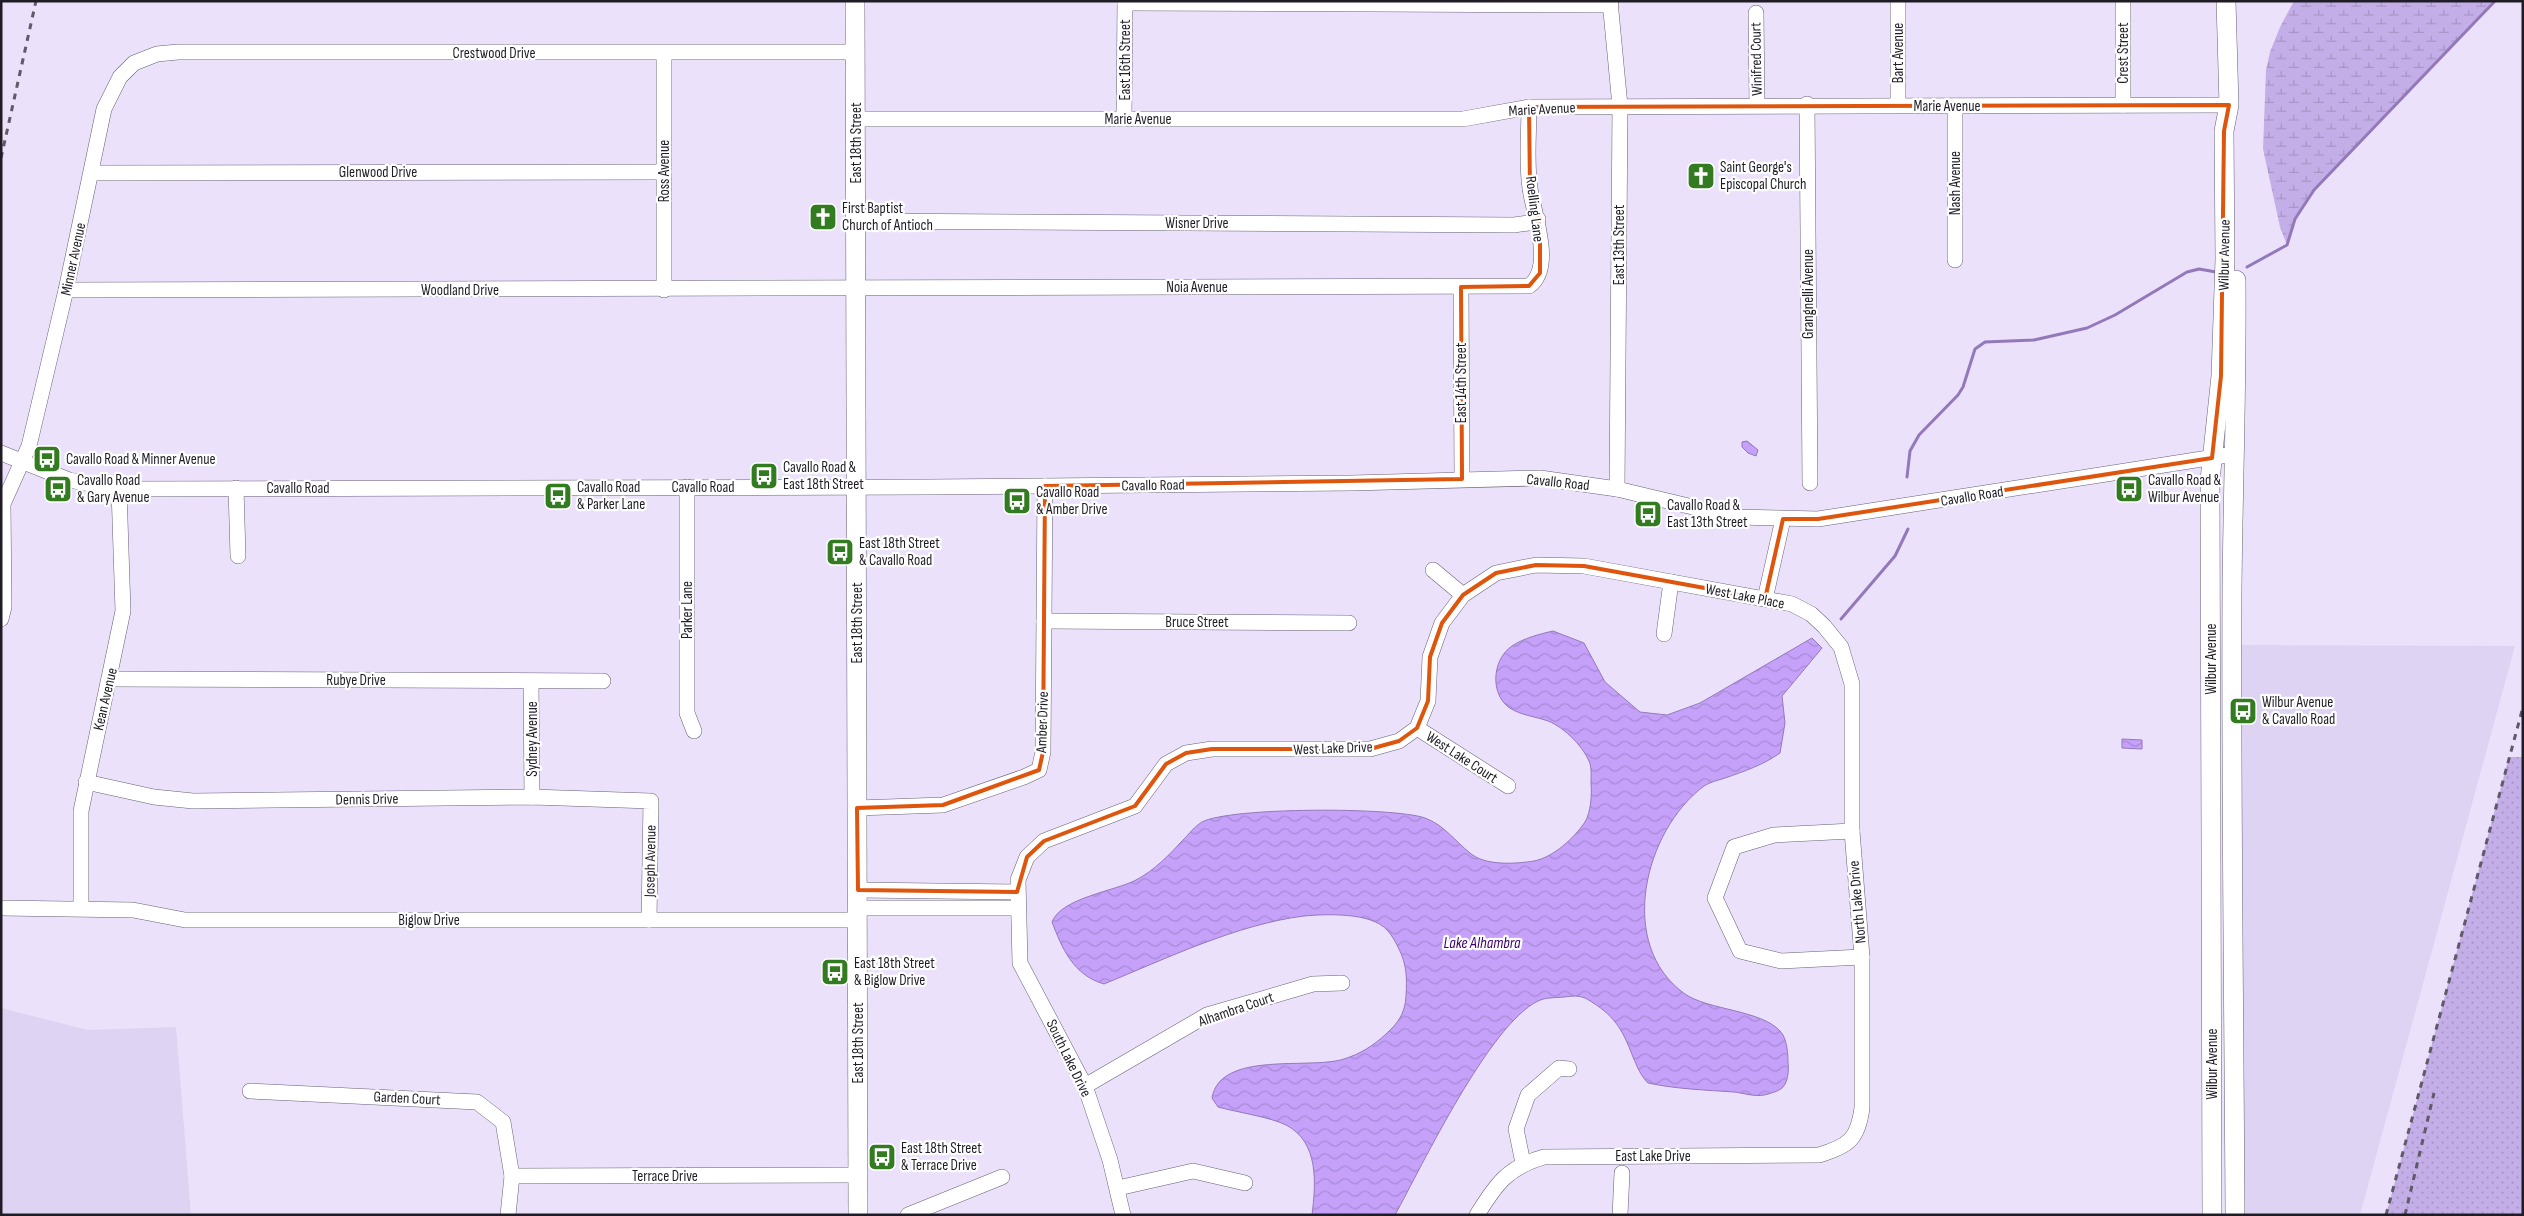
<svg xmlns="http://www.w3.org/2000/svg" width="2524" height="1216" font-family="'Sofia Sans Condensed',sans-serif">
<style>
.built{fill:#dfd3f4}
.wetland{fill:url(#wetland-marsh)}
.park{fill:url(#park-dots)}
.water{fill:url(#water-waves);stroke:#9479ba}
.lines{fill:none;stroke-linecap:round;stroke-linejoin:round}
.stream{stroke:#9479ba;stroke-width:3}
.minor-casing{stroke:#686076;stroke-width:16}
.major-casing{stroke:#686076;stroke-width:20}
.minor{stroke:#fff;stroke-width:15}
.major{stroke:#fff;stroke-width:19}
.rail{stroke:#5f5968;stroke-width:3;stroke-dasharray:6 6;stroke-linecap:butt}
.marked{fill:none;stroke:#de560d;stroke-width:4;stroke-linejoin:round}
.labels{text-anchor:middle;stroke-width:4.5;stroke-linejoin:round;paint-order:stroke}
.street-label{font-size:15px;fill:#201c25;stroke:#fff}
.poi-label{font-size:15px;fill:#201c25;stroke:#fff;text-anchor:start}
.water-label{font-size:16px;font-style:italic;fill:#3f006e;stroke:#fff}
</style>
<defs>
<pattern id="wetland-marsh" width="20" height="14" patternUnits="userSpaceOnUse" patternTransform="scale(1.25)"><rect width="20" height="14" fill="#c4aee7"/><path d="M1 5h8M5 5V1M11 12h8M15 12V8" fill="none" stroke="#a895c6"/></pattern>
<pattern id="park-dots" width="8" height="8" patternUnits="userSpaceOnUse" patternTransform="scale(1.25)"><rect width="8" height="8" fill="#c4aee7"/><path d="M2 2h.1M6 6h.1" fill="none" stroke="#a895c6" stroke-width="1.8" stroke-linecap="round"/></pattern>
<pattern id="water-waves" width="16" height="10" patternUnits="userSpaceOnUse" patternTransform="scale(1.25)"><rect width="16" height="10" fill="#c5a1fa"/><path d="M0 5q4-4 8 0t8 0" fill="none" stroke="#a98ad6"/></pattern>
</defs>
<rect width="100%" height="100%" fill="#ebe1fb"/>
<!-- built -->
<g class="built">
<polygon points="2240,645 2515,646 2360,1215 2243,1215"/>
<polygon points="1,1008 88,1030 176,1027 191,1215 1,1215"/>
</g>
<!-- wetland -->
<polygon class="wetland" points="2294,1 2495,1 2314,190 2295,219 2287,245 2280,227 2263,149 2266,70 2270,52 2280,27"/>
<!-- park -->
<polygon class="park" points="2509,757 2523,757 2523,1215 2386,1215"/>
<!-- water -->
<g class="water">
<polygon points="1747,441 1758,450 1756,456 1748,453 1742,447 1742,442"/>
<path d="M1553,631L1584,643L1605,682L1640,712L1667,715L1700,703L1812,638L1822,648L1782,696L1785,723L1780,753C1763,765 1745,771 1725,778C1719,780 1710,782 1704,786C1644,831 1616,945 1685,994C1708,1010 1761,1010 1780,1031C1787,1038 1788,1053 1788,1063C1789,1070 1788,1083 1782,1088C1779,1091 1769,1094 1764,1095C1755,1097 1743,1093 1734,1092C1705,1090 1676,1089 1648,1083C1640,1075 1637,1066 1633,1057C1622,1028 1614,1015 1587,999C1579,995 1572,996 1564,997C1556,998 1546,997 1538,1001C1489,1025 1423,1164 1395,1215H1312C1316,1183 1319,1142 1286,1125C1270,1117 1236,1112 1218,1107L1212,1098C1220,1050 1310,1070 1344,1059C1360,1054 1373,1046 1386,1034C1398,1023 1405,1014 1406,996C1407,979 1407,965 1399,949C1396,943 1392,935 1387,930C1371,912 1325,914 1304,916C1238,924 1165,959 1104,984C1073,975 1062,948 1052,922C1061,898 1115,891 1136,880C1155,870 1169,855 1183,840C1189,834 1195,826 1202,822C1230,807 1394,807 1425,818C1444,825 1455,841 1470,853C1485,866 1515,864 1534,861C1554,857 1574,838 1585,822C1591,812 1592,794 1591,783C1591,777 1592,767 1589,761C1582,745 1562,725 1545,720C1533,716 1514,714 1505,704C1490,688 1494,658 1512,646C1524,638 1540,634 1553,631Z"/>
<polygon points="2122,739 2142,740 2142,749 2122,748"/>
</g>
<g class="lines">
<!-- stream -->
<g class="stream">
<polyline points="2247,267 2287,245 2295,219 2314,190 2495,1"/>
<polyline points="1907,477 1910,451 1919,435 1958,395 1963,387 1975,349 1985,342 2034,340 2087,328 2115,315 2187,272 2199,269 2216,272"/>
<polyline points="1841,619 1895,556 1908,529"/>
</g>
<defs>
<g id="minor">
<polyline points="1610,1 1620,106 1617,489"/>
<polyline points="1898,1 1898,105"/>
<polyline points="2123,1 2123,105"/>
<polyline points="1125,3 1611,5"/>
<polyline points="1756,13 1757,105"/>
<polyline points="1807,104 1810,483"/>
<polyline points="1955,106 1955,260"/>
<polyline points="856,119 1463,119 1529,107 2229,105"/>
<polyline points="1124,119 1125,1"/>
<polyline points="91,173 664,172"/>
<polyline points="855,221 1514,225 1528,223 1538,219"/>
<polyline points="1461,287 1462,479"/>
<path d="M66,290L1529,286C1555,268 1533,213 1530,188C1526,162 1529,133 1529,107"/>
<polyline points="664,290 664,53"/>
<polyline points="1,453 69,480 119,489 929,487 1352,483 1540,478 1617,489 1735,517 1818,519 2234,454"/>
<polyline points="687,487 687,713 694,731"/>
<polyline points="236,488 238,556"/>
<polyline points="1433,570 1463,595"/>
<polyline points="1765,599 1783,519"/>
<polyline points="1,619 4,607 3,504 29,446 66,290 104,109 120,77 134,63 157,54 178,52 855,52"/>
<polyline points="1044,621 1349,623"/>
<polyline points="1664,634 1671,582"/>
<polyline points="109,679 603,681"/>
<polyline points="531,681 532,797"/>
<polyline points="1417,728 1508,786"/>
<polyline points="86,782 154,797 193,801 532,797 651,801 649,920"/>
<polyline points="857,808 943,805 1024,777 1039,770 1043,752 1045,486"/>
<polyline points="1852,831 1774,835 1734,847 1715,898 1740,951 1781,961 1862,957"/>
<polyline points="858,890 1017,892"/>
<polyline points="1,908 133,910 185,920 858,920"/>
<polyline points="81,908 81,811 123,611 119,489"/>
<polyline points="858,908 1017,908"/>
<polyline points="1085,1086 1207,1015 1313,984 1342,983"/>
<polyline points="250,1091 477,1102 503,1122 512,1176"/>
<polyline points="1523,1163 1516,1129 1528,1095 1559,1068 1569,1069"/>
<polyline points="1118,1188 1193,1171 1245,1183"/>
<polyline points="508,1215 512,1176 858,1175"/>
<polyline points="908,1215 1002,1177"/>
<path d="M1123,1215L1110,1160L1085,1086L1020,963L1018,880L1027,857L1044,841L1135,806L1166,764L1186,753L1212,749H1370L1399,741L1417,728L1428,701L1430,657L1442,623L1463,595L1496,573L1536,565L1584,566L1792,604L1811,614L1824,626L1841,647L1852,684V831L1862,957V1108C1858,1139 1849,1146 1819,1155L1544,1157C1508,1167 1496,1184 1477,1215"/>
<polyline points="1620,1215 1622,1173"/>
</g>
<g id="major">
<polyline points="855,1 858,1215"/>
<polyline points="2212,1215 2210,480 2221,376 2225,259 2224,131 2229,105 2226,1"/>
<path d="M2235,1215C2234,1007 2231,798 2232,590C2233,486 2237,383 2236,280"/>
</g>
</defs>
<!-- minor casing -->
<use href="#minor" class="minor-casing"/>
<!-- major casing -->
<use href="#major" class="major-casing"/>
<!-- minor -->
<use href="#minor" class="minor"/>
<!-- major -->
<use href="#major" class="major"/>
<!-- rail -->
<g class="rail">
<polyline points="1,158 36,1"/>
<polyline points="2386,1215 2523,707"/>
<polyline points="2405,1215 2434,1093"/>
</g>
</g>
<!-- marked area -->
<path class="marked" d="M2229,105L2224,131L2221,376L2212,458L1818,519H1783L1765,599L1584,566L1536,565L1496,573L1463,595L1442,623L1430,657L1428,701L1417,728L1399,741L1370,749H1212L1186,753L1166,764L1135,806L1044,841L1027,857L1017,892L858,890L857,808L943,805L1039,770L1043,752L1045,486L1462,479L1461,287L1529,286L1540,273V230L1530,188L1529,107Z"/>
<!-- icons -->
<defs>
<symbol id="church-square" viewBox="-11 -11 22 22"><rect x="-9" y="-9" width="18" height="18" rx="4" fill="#337b21" stroke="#fff"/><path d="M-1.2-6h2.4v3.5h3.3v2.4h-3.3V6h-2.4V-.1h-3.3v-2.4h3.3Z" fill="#fff"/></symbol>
<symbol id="bus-square" viewBox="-11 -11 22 22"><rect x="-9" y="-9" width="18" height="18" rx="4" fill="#337b21" stroke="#fff"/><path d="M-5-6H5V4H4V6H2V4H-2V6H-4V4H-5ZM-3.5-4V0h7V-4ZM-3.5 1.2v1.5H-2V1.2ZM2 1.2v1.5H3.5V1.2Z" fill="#fff"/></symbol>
</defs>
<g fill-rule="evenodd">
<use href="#church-square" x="1685" y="160" width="32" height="32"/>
<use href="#church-square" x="807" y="201" width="32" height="32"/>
<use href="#bus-square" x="31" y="443" width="32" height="32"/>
<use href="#bus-square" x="748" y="460" width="32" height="32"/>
<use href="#bus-square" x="42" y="473" width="32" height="32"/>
<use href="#bus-square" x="2113" y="473" width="32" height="32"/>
<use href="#bus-square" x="542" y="480" width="32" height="32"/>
<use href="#bus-square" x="1001" y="485" width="32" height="32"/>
<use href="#bus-square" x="1632" y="498" width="32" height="32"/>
<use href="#bus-square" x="824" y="536" width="32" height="32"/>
<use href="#bus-square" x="2227" y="695" width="32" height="32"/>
<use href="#bus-square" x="819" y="956" width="32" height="32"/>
<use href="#bus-square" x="866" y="1141" width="32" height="32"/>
</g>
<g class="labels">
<!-- street labels -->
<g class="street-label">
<text x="494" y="58">Crestwood Drive</text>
<text transform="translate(1898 53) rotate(-90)" y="5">Bart Avenue</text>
<text transform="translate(2123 53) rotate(-90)" y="5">Crest Street</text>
<text transform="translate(1756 59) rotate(-91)" y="5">Winifred Court</text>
<text transform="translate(1125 60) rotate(-90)" y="5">East 16th Street</text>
<text x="1947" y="111">Marie Avenue</text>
<text transform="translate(1542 109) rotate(-3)" y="5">Marie Avenue</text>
<text x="1138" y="124">Marie Avenue</text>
<text transform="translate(856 143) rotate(-90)" y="5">East 18th Street</text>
<text transform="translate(664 171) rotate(-90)" y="5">Ross Avenue</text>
<text x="378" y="177">Glenwood Drive</text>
<text transform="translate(1955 183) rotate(-90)" y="5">Nash Avenue</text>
<text transform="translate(1535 209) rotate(83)" y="5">Roelling Lane</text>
<text x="1197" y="228">Wisner Drive</text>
<text transform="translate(1619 245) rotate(-90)" y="5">East 13th Street</text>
<text transform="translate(2224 255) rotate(-89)" y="5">Wilbur Avenue</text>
<text transform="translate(73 259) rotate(-78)" y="5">Minner Avenue</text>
<text x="1197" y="292">Noia Avenue</text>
<text x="460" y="295">Woodland Drive</text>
<text transform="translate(1808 294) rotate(-90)" y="5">Grangnelli Avenue</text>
<text transform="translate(1461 383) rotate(-90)" y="5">East 14th Street</text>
<text transform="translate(1558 482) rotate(6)" y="5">Cavallo Road</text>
<text transform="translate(1153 485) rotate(-1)" y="5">Cavallo Road</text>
<text x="703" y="492">Cavallo Road</text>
<text x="298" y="493">Cavallo Road</text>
<text transform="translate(1972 496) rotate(-9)" y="5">Cavallo Road</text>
<text transform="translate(1745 596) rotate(11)" y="5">West Lake Place</text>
<text transform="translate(687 610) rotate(-90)" y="5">Parker Lane</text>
<text x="1197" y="627">Bruce Street</text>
<text transform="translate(857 623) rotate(-90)" y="5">East 18th Street</text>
<text transform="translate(2211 659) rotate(-90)" y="5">Wilbur Avenue</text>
<text x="356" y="685">Rubye Drive</text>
<text transform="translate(105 699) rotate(-77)" y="5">Kean Avenue</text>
<text transform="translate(1042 722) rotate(-88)" y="5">Amber Drive</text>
<text transform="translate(532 739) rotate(-90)" y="5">Sydney Avenue</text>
<text transform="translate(1333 748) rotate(-2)" y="5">West Lake Drive</text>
<text transform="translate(1462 757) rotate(33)" y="5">West Lake Court</text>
<text transform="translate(367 799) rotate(-1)" y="5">Dennis Drive</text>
<text transform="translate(650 861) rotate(-89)" y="5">Joseph Avenue</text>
<text transform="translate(1857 902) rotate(-95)" y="5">North Lake Drive</text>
<text x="429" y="925">Biglow Drive</text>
<text transform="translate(1236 1009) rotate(-19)" y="5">Alhambra Court</text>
<text transform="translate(858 1043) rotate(-90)" y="5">East 18th Street</text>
<text transform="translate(1069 1058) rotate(64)" y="5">South Lake Drive</text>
<text transform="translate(2212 1064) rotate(-90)" y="5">Wilbur Avenue</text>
<text transform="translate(407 1098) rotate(3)" y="5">Garden Court</text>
<text x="1653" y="1161">East Lake Drive</text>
<text x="665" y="1181">Terrace Drive</text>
</g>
<!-- poi labels -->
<g class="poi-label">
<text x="1720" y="172">Saint George's<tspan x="1720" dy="17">Episcopal Church</tspan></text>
<text x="842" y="213">First Baptist<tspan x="842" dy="17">Church of Antioch</tspan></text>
<text x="66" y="464">Cavallo Road &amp; Minner Avenue</text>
<text x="783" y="472">Cavallo Road &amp;<tspan x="783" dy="17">East 18th Street</tspan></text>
<text x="77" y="485">Cavallo Road<tspan x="77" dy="17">&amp; Gary Avenue</tspan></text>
<text x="2148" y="485">Cavallo Road &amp;<tspan x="2148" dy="17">Wilbur Avenue</tspan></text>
<text x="577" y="492">Cavallo Road<tspan x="577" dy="17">&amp; Parker Lane</tspan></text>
<text x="1036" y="497">Cavallo Road<tspan x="1036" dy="17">&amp; Amber Drive</tspan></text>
<text x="1667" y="510">Cavallo Road &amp;<tspan x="1667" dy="17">East 13th Street</tspan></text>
<text x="859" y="548">East 18th Street<tspan x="859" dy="17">&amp; Cavallo Road</tspan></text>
<text x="2262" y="707">Wilbur Avenue<tspan x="2262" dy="17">&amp; Cavallo Road</tspan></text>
<text x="854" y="968">East 18th Street<tspan x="854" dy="17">&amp; Biglow Drive</tspan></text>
<text x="901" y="1153">East 18th Street<tspan x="901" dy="17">&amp; Terrace Drive</tspan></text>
</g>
<!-- water labels -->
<g class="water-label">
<text x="1482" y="948">Lake Alhambra</text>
</g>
</g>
<!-- border -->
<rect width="2524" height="1216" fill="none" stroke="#201c25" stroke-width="5"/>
</svg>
